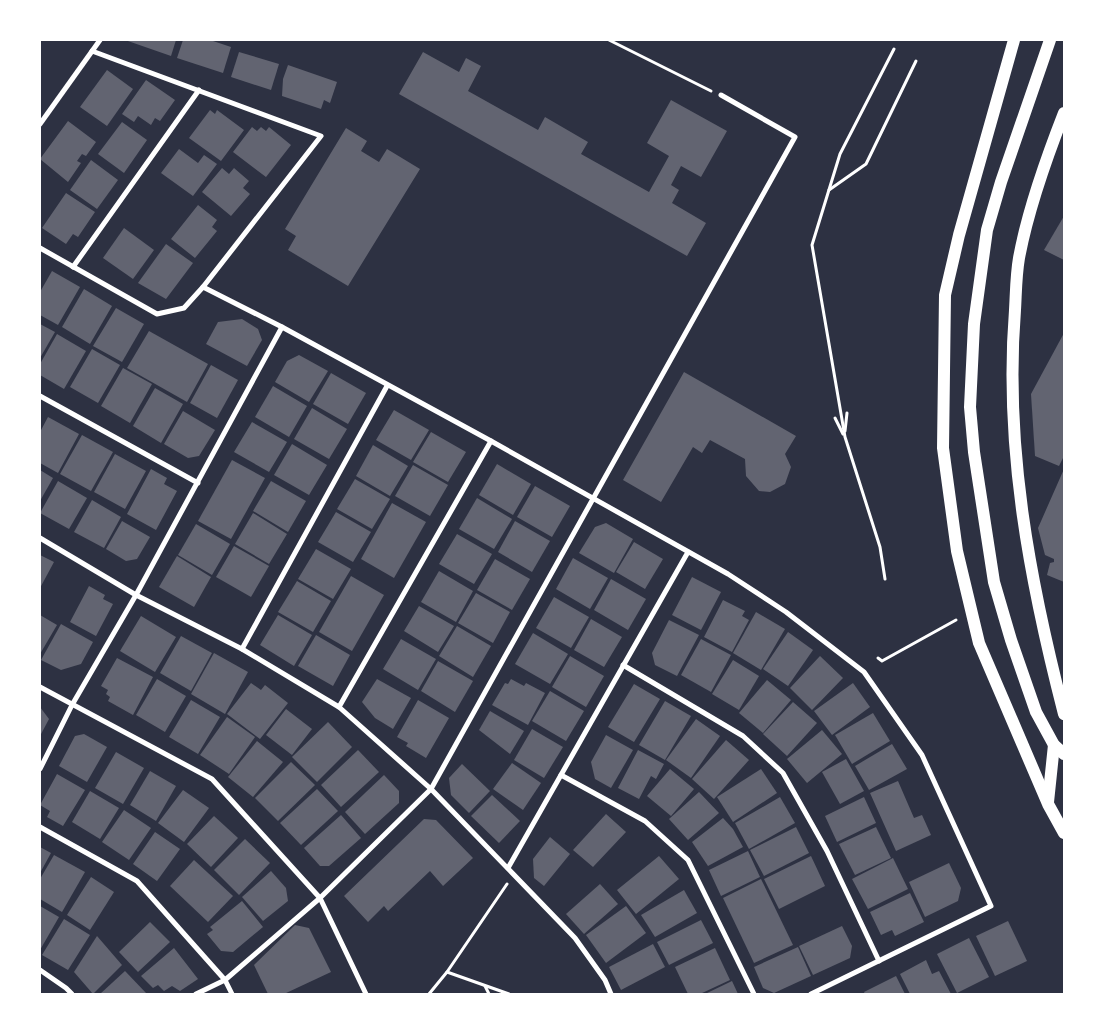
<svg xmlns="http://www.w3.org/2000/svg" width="1104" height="1034" font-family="'Sofia Sans Condensed',sans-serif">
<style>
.building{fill:#626471}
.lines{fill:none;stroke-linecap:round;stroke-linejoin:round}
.path{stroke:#fff;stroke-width:3}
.minor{stroke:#fff;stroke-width:5}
.primary{stroke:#fff;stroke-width:12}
</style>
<rect width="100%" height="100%" fill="#2d3142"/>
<!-- building -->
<g class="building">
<polygon points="125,40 176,40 171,56"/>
<polygon points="183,40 210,40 231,47 223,73 177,58"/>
<polygon points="239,52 279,64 271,90 231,77"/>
<polygon points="423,52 459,72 466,58 481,66 468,91 538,130 545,117 588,142 581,154 649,192 669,156 647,143 671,100 727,131 701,177 681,166 671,185 679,190 672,203 706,223 687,256 399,94"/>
<polygon points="288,65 337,82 330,103 324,100 321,109 282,96 283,79"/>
<polygon points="107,70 133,89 107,126 80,107"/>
<polygon points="146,80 175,100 160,121 155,118 151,125 138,116 134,122 122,114"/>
<polygon points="210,110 215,114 217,110 244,130 221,161 189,138"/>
<polygon points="68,121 96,142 86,156 82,154 77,161 81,163 68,182 40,159"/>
<polygon points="122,122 147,140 124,173 98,154"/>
<polygon points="252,127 257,131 261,127 266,131 269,127 291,145 266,177 233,152"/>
<polygon points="346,128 367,141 361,151 379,162 387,149 420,169 348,286 288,250 296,236 285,229"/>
<polygon points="179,149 198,163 204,155 217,164 193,196 161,173"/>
<polygon points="91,160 118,180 97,209 70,190"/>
<polygon points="222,168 229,174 234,168 249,181 243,188 250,194 231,216 202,192"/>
<polygon points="66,193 95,212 78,237 73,234 66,244 42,228"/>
<polygon points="198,205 217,220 212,227 217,231 195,258 171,239"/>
<polygon points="1064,216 1064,260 1044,250"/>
<polygon points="124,228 154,250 133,279 103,258"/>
<polygon points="166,244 193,263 166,299 138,283"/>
<polygon points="52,271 80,287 58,325 40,315 40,292"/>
<polygon points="84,289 112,306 90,344 62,327"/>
<polygon points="116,308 144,324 122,362 93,346"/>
<polygon points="242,319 258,329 262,340 247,366 206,344 218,322"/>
<polygon points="40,324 55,332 40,358"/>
<polygon points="149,331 208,364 187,402 127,368"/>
<polygon points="1064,333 1064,456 1059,466 1035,456 1031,394"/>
<polygon points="57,334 86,351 64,389 40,375 40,364"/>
<polygon points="92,349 120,365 98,403 70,387"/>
<polygon points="299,355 328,371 309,402 275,382 287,361"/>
<polygon points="211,365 238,380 217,418 190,403"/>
<polygon points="123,368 152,384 130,423 101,406"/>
<polygon points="684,372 796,436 785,454 791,467 785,484 770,492 759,491 746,476 745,459 710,440 702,453 693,447 661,502 623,480"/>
<polygon points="331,373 366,393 348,424 313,404"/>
<polygon points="273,386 307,406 289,437 255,417"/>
<polygon points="155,388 183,404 161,443 133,426"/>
<polygon points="312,408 347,429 329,459 294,439"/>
<polygon points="394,410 429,430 411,460 376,440"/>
<polygon points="183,411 215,430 199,456 188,458 164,444"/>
<polygon points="48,417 79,434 58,473 40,463 40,432"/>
<polygon points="252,422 287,442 269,472 234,452"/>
<polygon points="431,432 466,452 448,482 413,462"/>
<polygon points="82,435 113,452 91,491 60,474"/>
<polygon points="292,444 327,465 309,495 274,475"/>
<polygon points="373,445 408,466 390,496 356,476"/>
<polygon points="115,454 146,471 125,509 94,492"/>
<polygon points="232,460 265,478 231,539 198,521"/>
<polygon points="497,464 531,484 513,515 479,495"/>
<polygon points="413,465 448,485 430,516 395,496"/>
<polygon points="151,469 167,478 164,484 177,491 156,530 127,514"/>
<polygon points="1064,469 1064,582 1047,575 1050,563 1054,562 1054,559 1045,555 1038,528"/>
<polygon points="40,470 53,478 40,501"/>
<polygon points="355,479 390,499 372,529 337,509"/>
<polygon points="58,481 87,498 69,529 40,513"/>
<polygon points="271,481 306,501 288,532 253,511"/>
<polygon points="535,486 570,506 552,537 517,517"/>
<polygon points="477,498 512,519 494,549 459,529"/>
<polygon points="92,500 121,517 104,548 74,532"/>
<polygon points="392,503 426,522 394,578 361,559"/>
<polygon points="336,512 371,532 353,562 318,542"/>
<polygon points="253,513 287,534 269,564 235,544"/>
<polygon points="122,521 150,537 137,559 126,561 106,549"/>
<polygon points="515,521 550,541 532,572 498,552"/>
<polygon points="606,523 633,539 614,573 579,553 595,527"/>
<polygon points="196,524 230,544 212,575 178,555"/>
<polygon points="457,534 492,554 474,584 439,564"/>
<polygon points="634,542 663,559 645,589 616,572"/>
<polygon points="234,546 269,566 251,597 216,577"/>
<polygon points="316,549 351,569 333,599 298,579"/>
<polygon points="40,555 54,562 40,588"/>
<polygon points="177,556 211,577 194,607 159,587"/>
<polygon points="573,558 608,578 590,609 556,589"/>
<polygon points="495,559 530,579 512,610 477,590"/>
<polygon points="439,571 473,591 456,622 421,602"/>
<polygon points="351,576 384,595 352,651 319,632"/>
<polygon points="692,577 721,592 701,630 672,615"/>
<polygon points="611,579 646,599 628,630 594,610"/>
<polygon points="297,581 331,601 313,632 278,612"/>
<polygon points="89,586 105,595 103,599 113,604 96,636 70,622"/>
<polygon points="476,593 510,612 493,643 458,623"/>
<polygon points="554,597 589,617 571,648 536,628"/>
<polygon points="723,600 745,611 742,616 749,620 732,652 704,637"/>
<polygon points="419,606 454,626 438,652 404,631"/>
<polygon points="756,612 785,629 761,670 733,653"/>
<polygon points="40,615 57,625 40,654"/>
<polygon points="278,615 312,635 294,666 260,645"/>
<polygon points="141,616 176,637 155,672 120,651"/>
<polygon points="591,619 622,637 604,667 574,650"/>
<polygon points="669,620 699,635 677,676 655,665 652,653"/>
<polygon points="61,624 93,642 81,664 61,670 41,660"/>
<polygon points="457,626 491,646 473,677 439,656"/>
<polygon points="788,632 813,650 788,686 763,669"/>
<polygon points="533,633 568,654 550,684 515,664"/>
<polygon points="316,635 350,655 333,686 298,666"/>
<polygon points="181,636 212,653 191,691 160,673"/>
<polygon points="401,639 436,659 418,690 383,669"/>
<polygon points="701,639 731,655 711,692 681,675"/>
<polygon points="214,653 248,672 225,714 191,694"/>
<polygon points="570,656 604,676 586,707 552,687"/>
<polygon points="820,656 843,678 812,710 790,688"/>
<polygon points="117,658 153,677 133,715 108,701 110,697 106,694 108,690 101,686"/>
<polygon points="733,660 759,676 739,710 712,694"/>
<polygon points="438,661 473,681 455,712 421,691"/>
<polygon points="157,679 186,696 165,732 136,715"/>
<polygon points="377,679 411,698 393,729 375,718 362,702"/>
<polygon points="511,679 524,686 526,683 545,693 528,725 492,705 505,683 508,684"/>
<polygon points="767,680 791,700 763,733 739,713"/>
<polygon points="251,683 261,690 265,685 288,703 260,739 227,714"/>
<polygon points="853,683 870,707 832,735 814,711"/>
<polygon points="634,684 660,699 634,742 608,727"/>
<polygon points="550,691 584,711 566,741 532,721"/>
<polygon points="191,700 220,717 198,754 169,737"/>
<polygon points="418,700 449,718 426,758 406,746 408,743 397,737"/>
<polygon points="665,701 691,716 665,760 639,745"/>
<polygon points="793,702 817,723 787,756 763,734"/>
<polygon points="40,707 49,719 40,736"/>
<polygon points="286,709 312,729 292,755 266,735"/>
<polygon points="490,711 524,731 510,754 479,730"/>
<polygon points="873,713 890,741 852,764 835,735"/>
<polygon points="227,717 255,737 229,774 200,755"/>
<polygon points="696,719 720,736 691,778 666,760"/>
<polygon points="328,722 352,747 317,782 292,757"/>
<polygon points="532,729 563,747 544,778 514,760"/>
<polygon points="822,730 842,754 807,783 787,759"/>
<polygon points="84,734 107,747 87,782 59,766 75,736"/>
<polygon points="606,735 633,750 611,788 595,779 591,762"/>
<polygon points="726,740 749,760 714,799 692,779"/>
<polygon points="257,741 283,762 253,797 228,777"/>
<polygon points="892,744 907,769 869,790 855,766"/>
<polygon points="358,750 379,772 341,807 321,785"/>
<polygon points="638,750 664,764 656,779 651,776 639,799 618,788"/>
<polygon points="116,752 144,768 123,804 95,788"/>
<polygon points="846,759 864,791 840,804 822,772"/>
<polygon points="291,762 315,785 278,821 255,798"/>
<polygon points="512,763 541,783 523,810 493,789"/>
<polygon points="462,764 490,791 469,813 451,795 449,778"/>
<polygon points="670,769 694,789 671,816 647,796"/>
<polygon points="761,769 777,793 733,822 717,797"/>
<polygon points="150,771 176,786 156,821 130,805"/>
<polygon points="57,774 85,790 63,826 47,817 50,811 40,805"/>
<polygon points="384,775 399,791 399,803 365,834 345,812"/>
<polygon points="898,781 914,818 922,815 931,835 896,851 870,793"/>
<polygon points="317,789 338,811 301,845 280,823"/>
<polygon points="183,790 209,808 184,842 158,823"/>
<polygon points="90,791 119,808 100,839 72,822"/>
<polygon points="699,792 719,813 688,840 669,819"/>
<polygon points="492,795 520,821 499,843 471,816"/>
<polygon points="780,797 795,823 749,849 735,823"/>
<polygon points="864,797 876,823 837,842 825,816"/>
<polygon points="124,810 151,828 129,860 102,842"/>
<polygon points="606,814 626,832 593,867 573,850"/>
<polygon points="341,815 361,838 329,866 320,866 304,848"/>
<polygon points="214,816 238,838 211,867 187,844"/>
<polygon points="723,818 733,829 743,847 708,866 692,842"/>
<polygon points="424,819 436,820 473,858 443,886 430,871 388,911 384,906 368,922 344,896"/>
<polygon points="796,827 809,853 764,876 750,850"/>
<polygon points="876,827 891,858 855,875 839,844"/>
<polygon points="155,832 180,849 157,881 133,864"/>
<polygon points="550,837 570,854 544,886 534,878 533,859"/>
<polygon points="245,839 270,863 239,895 214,870"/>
<polygon points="40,847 51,853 40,873"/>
<polygon points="748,851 760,877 721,896 709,870"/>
<polygon points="54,855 85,872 62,912 40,899 40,879"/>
<polygon points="659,856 679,879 636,914 617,890"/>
<polygon points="811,856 825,886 779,909 764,879"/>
<polygon points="893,858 908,889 868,909 852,879"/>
<polygon points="194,860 233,896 208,922 170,886"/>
<polygon points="949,863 961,888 958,901 925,917 909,882"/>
<polygon points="271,871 286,888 288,901 263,921 242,897"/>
<polygon points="91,877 114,892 90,930 67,915"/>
<polygon points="761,879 793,945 754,963 723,898"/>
<polygon points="600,884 618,904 584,934 566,914"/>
<polygon points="684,890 697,913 655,937 641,915"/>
<polygon points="910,893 924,922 895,936 892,930 881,935 870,912"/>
<polygon points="242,901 263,927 233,952 221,951 207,934 213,930 210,927"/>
<polygon points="40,906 59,917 40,950"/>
<polygon points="626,906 646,933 606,963 586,935"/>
<polygon points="64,919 90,935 68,970 42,955"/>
<polygon points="701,920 713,943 669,965 657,942"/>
<polygon points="1008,921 1027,961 995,976 976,936"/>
<polygon points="150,922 170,942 138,972 119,952"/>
<polygon points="295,925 309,928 331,972 284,994 268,994 254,965"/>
<polygon points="842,926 852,946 850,958 813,975 799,946"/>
<polygon points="97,936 122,965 93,994 74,972"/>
<polygon points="969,938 989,977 957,993 937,954"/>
<polygon points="653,944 665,967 621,990 609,967"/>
<polygon points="798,947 811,976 774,993 763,988 754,967"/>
<polygon points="174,948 198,979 180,991 172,986 164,991 158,985 153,988 141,976"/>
<polygon points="715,948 730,980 700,994 688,994 675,967"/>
<polygon points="926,960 932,974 939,971 951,994 910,994 900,974"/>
<polygon points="125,971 147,994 100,994"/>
<polygon points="896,976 905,994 865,994 864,992"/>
<polygon points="732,981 738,994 705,994"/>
</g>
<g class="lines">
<!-- path -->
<g class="path">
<polyline points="609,40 711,91"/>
<polyline points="829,190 866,164 916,61"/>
<polyline points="835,418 843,434"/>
<polyline points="845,431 847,413"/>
<polyline points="885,579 880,547 845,437 812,245 840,154 894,49"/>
<polyline points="878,658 882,661 956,620"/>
<polyline points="507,884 447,972 509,994"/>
<polyline points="485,986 489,994"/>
<polyline points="429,994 447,972"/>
</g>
<!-- minor -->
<g class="minor">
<polyline points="40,124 100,40"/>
<polyline points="40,248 157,314 184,308 203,287 321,136 92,51"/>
<polyline points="73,267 199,90"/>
<polyline points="203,287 282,327 491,441 728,574 786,612 864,672 922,755 991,906 811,994"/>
<polyline points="40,396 198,483"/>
<polyline points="40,538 136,595 242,649 339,707 431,789 575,938 605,980 611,994"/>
<polyline points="242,649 387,386"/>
<polyline points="623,665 743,736 783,773 827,851 879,961"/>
<polyline points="40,687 212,779 320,898 366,994"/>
<polyline points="339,707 491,441"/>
<polyline points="40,769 72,705 136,595 282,327"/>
<polyline points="561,775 645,821 688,860 754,994"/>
<polyline points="40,827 137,881 225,980 232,994"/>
<polyline points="508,868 688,552"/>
<polyline points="40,970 66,988 72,994"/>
<polyline points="196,994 225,980 320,898 431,789 795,137 721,95"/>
</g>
<!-- primary -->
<g class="primary">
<polyline points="1014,40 959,235 945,295 943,448 957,551 979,643 1048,804 1064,833"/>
<polyline points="1050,40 1001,182 987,230 974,324 970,407 974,452 994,582 1011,640 1036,712 1054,745 1064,754"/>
<path d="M1064,113C1046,159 1028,209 1019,258C1016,275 1016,293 1015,310C1004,447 1030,582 1064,714"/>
<polyline points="1048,802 1054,745"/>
</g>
</g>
<!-- border -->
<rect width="1104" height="1034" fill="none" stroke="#ffffff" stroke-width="82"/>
</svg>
